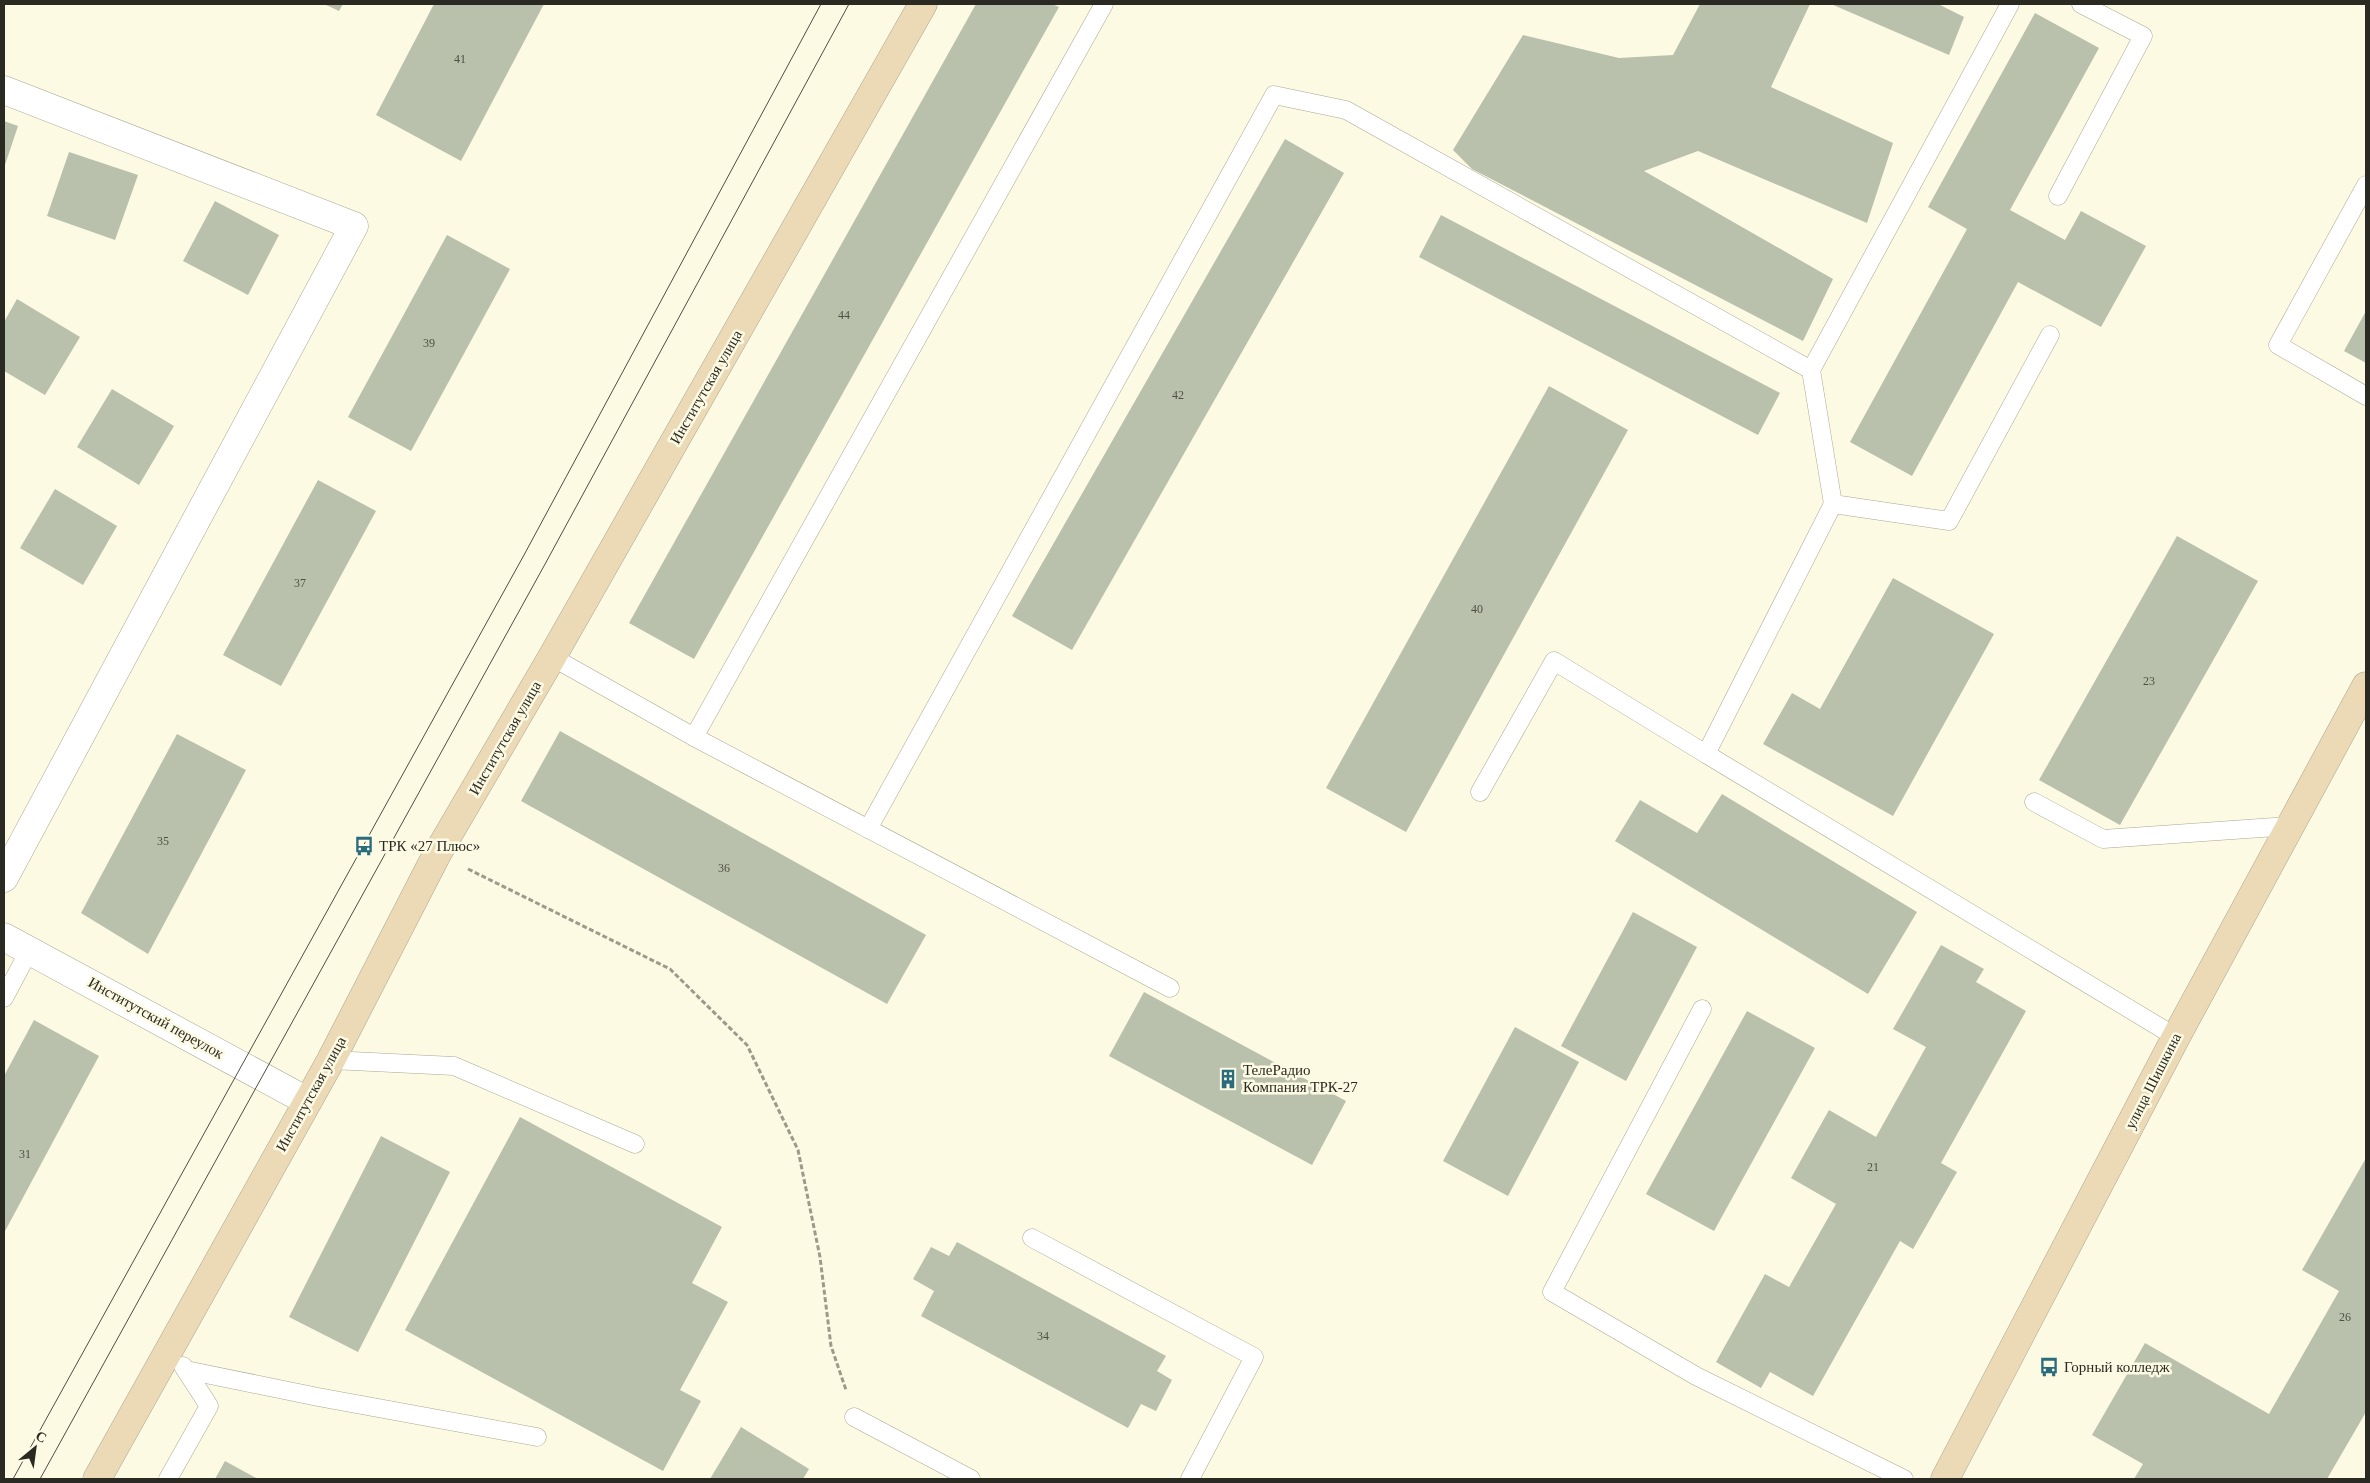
<svg xmlns="http://www.w3.org/2000/svg" width="2370" height="1483" font-family="'Times New Roman',serif">
<style>
.building{fill:#b9c0ac}
.lines{fill:none;stroke-linecap:round;stroke-linejoin:round}
.lane-casing{stroke:#aaa793;stroke-width:19}
.street-casing{stroke:#aaa793;stroke-width:29}
.secondary-casing{stroke:#aaa793;stroke-width:29}
.path{stroke:#9d9a8b;stroke-width:3;stroke-dasharray:5 2.5;stroke-linecap:butt}
.lane{stroke:#fff;stroke-width:18}
.street{stroke:#fff;stroke-width:28}
.secondary{stroke:#ebdab5;stroke-width:28}
.tram{stroke:#4f4e43;stroke-width:1}
.labels{text-anchor:middle;stroke-width:5;stroke-linejoin:round;paint-order:stroke}
.number-label{font-size:12px;fill:#4e5044}
.street-label{font-size:15px;fill:#2b2a22;stroke:#fdfae4}
.poi-label{font-size:15px;fill:#2b2a22;stroke:#fdfae4;text-anchor:start}
</style>
<rect width="100%" height="100%" fill="#fdfae4"/>
<!-- building -->
<g class="building">
<polygon points="324,4 343,4 339,11"/>
<polygon points="434,4 544,4 461,161 376,115"/>
<polygon points="976,4 1052,4 1059,7 694,659 629,623"/>
<polygon points="1700,4 1810,4 1771,87 1893,143 1867,223 1698,151 1644,171 1833,279 1803,341 1472,169 1453,150 1523,35 1619,58 1673,55"/>
<polygon points="1831,4 1938,4 1964,17 1949,55"/>
<polygon points="2035,13 2099,48 2010,210 2065,240 2081,211 2146,246 2101,327 2018,282 1912,476 1850,442 1967,229 1928,207"/>
<polygon points="4,121 18,126 4,168"/>
<polygon points="1285,139 1344,173 1072,650 1012,616"/>
<polygon points="69,152 138,175 115,240 47,216"/>
<polygon points="215,201 279,235 248,295 183,261"/>
<polygon points="1441,215 1780,393 1758,435 1419,257"/>
<polygon points="447,235 510,269 411,451 348,417"/>
<polygon points="17,299 80,337 45,395 4,371 4,322"/>
<polygon points="2366,311 2366,363 2344,351"/>
<polygon points="1549,386 1628,430 1406,832 1326,788"/>
<polygon points="112,389 174,426 139,485 77,447"/>
<polygon points="318,480 376,511 281,686 223,655"/>
<polygon points="55,489 117,526 83,585 20,548"/>
<polygon points="2177,536 2258,581 2120,825 2039,780"/>
<polygon points="1893,578 1994,634 1893,816 1763,744 1792,693 1820,709"/>
<polygon points="560,731 926,935 887,1004 521,801"/>
<polygon points="177,734 246,770 148,954 81,913"/>
<polygon points="1722,794 1917,912 1868,994 1615,841 1640,800 1697,833"/>
<polygon points="1633,912 1697,947 1626,1081 1561,1046"/>
<polygon points="1941,945 1984,969 1976,982 2026,1011 1941,1163 1957,1172 1913,1249 1900,1241 1813,1396 1770,1372 1761,1388 1716,1362 1765,1274 1789,1287 1836,1204 1791,1178 1829,1110 1876,1137 1926,1047 1893,1029"/>
<polygon points="1144,992 1346,1101 1312,1165 1109,1056"/>
<polygon points="1747,1011 1815,1048 1714,1231 1646,1194"/>
<polygon points="34,1020 99,1056 4,1233 4,1076"/>
<polygon points="1515,1027 1579,1062 1508,1196 1443,1161"/>
<polygon points="520,1117 722,1227 692,1283 728,1302 680,1390 701,1401 663,1471 405,1330"/>
<polygon points="381,1136 450,1172 358,1352 289,1317"/>
<polygon points="2366,1158 2366,1412 2327,1479 2134,1479 2143,1464 2092,1435 2145,1343 2269,1414 2339,1291 2302,1270"/>
<polygon points="957,1242 1166,1356 1157,1371 1172,1380 1156,1411 1141,1404 1128,1428 921,1316 934,1291 913,1279 931,1247 949,1256"/>
<polygon points="741,1427 809,1469 803,1479 710,1479"/>
<polygon points="225,1461 258,1479 215,1479"/>
</g>
<g class="lines">
<defs>
<g id="lane">
<polyline points="1104,4 694,737 1170,988"/>
<polyline points="2366,185 2278,345 2366,396"/>
<polyline points="2058,196 2143,36 2081,4"/>
<polyline points="1811,370 2010,4"/>
<polyline points="1833,504 1706,754 2176,1037"/>
<polyline points="552,657 694,737"/>
<polyline points="1480,792 1554,661 1706,754"/>
<polyline points="2034,802 2103,839 2290,826"/>
<polyline points="868,829 1274,95 1346,110 1811,370 1833,504 1949,521 2050,335"/>
<polyline points="4,998 29,951"/>
<polyline points="1702,1009 1552,1292 1696,1376 1904,1479"/>
<polyline points="331,1060 454,1066 635,1144"/>
<polyline points="1032,1238 1254,1357 1190,1479"/>
<polyline points="186,1370 318,1397 537,1437"/>
<polyline points="854,1417 971,1479"/>
<polyline points="168,1479 209,1406 183,1366"/>
</g>
<g id="street">
<polyline points="4,90 354,226 4,878"/>
<polyline points="4,937 307,1101"/>
</g>
<g id="secondary">
<polyline points="97,1479 331,1060 437,854 552,657 923,4"/>
<polyline points="1945,1479 2176,1037 2366,686"/>
</g>
</defs>
<!-- lane casing -->
<use href="#lane" class="lane-casing"/>
<!-- street casing -->
<use href="#street" class="street-casing"/>
<!-- secondary casing -->
<use href="#secondary" class="secondary-casing"/>
<!-- path -->
<polyline class="path" points="468,869 670,969 747,1045 798,1150 820,1257 831,1346 846,1390"/>
<!-- lane -->
<use href="#lane" class="lane"/>
<!-- street -->
<use href="#street" class="street"/>
<!-- secondary -->
<use href="#secondary" class="secondary"/>
<!-- tram -->
<g class="tram">
<polyline points="13,1479 524,555 821,4"/>
<polyline points="40,1479 544,566 849,4"/>
</g>
</g>
<!-- icons -->
<defs>
<symbol id="bus-bare" viewBox="-9 -9 18 18"><path d="M-5-6H5V4H4V6H2V4H-2V6H-4V4H-5ZM-3.5-4V0h7V-4ZM-3.5 1.2v1.5H-2V1.2ZM2 1.2v1.5H3.5V1.2Z" fill="#286c7d" stroke="#fdfae4" stroke-width="2.5" paint-order="stroke"/></symbol>
<symbol id="building-bare" viewBox="-9 -9 18 18"><path d="M-4-6H4V6H1V3H-1V6H-4ZM-2.5-4.3h1.7v1.8h-1.7ZM.8-4.3h1.7v1.8H.8ZM-2.5-1h1.7V.8h-1.7ZM.8-1h1.7V.8H.8Z" fill="#286c7d" stroke="#fdfae4" stroke-width="2.5" paint-order="stroke"/></symbol>
</defs>
<g fill-rule="evenodd">
<use href="#bus-bare" x="350" y="832" width="28" height="28"/>
<use href="#building-bare" x="1214" y="1065" width="28" height="28"/>
<use href="#bus-bare" x="2035" y="1353" width="28" height="28"/>
</g>
<g class="labels">
<!-- number labels -->
<g class="number-label">
<text x="460" y="63">41</text>
<text x="844" y="319">44</text>
<text x="429" y="347">39</text>
<text x="1178" y="399">42</text>
<text x="300" y="587">37</text>
<text x="1477" y="613">40</text>
<text x="2149" y="685">23</text>
<text x="163" y="845">35</text>
<text x="724" y="872">36</text>
<text x="25" y="1158">31</text>
<text x="1873" y="1171">21</text>
<text x="2345" y="1321">26</text>
<text x="1043" y="1340">34</text>
</g>
<!-- street labels -->
<g class="street-label">
<text transform="translate(706 387) rotate(-60)" y="5">Институтская улица</text>
<text transform="translate(505 738) rotate(-60)" y="5">Институтская улица</text>
<text transform="translate(156 1018) rotate(29)" y="5">Институтский переулок</text>
<text transform="translate(2153 1081) rotate(-63)" y="5">улица Шишкина</text>
<text transform="translate(311 1094) rotate(-61)" y="5">Институтская улица</text>
</g>
<!-- poi labels -->
<g class="poi-label">
<text x="379" y="851">ТРК «27 Плюс»</text>
<text x="1243" y="1075">ТелеРадио<tspan x="1243" dy="17">Компания ТРК-27</tspan></text>
<text x="2064" y="1372">Горный колледж</text>
</g>
</g>
<!-- border -->
<rect width="2370" height="1483" fill="none" stroke="#2b2a22" stroke-width="10"/>
<!-- north arrow -->
<g transform="translate(35 1448) rotate(29)" stroke="#fdfae4" stroke-width="4" paint-order="stroke">
<path d="M0-4L9 19L0 12L-9 19Z" fill="#2b2a22"/>
<text y="-8" font-size="14" font-weight="bold" text-anchor="middle" fill="#2b2a22">С</text>
</g>
</svg>
